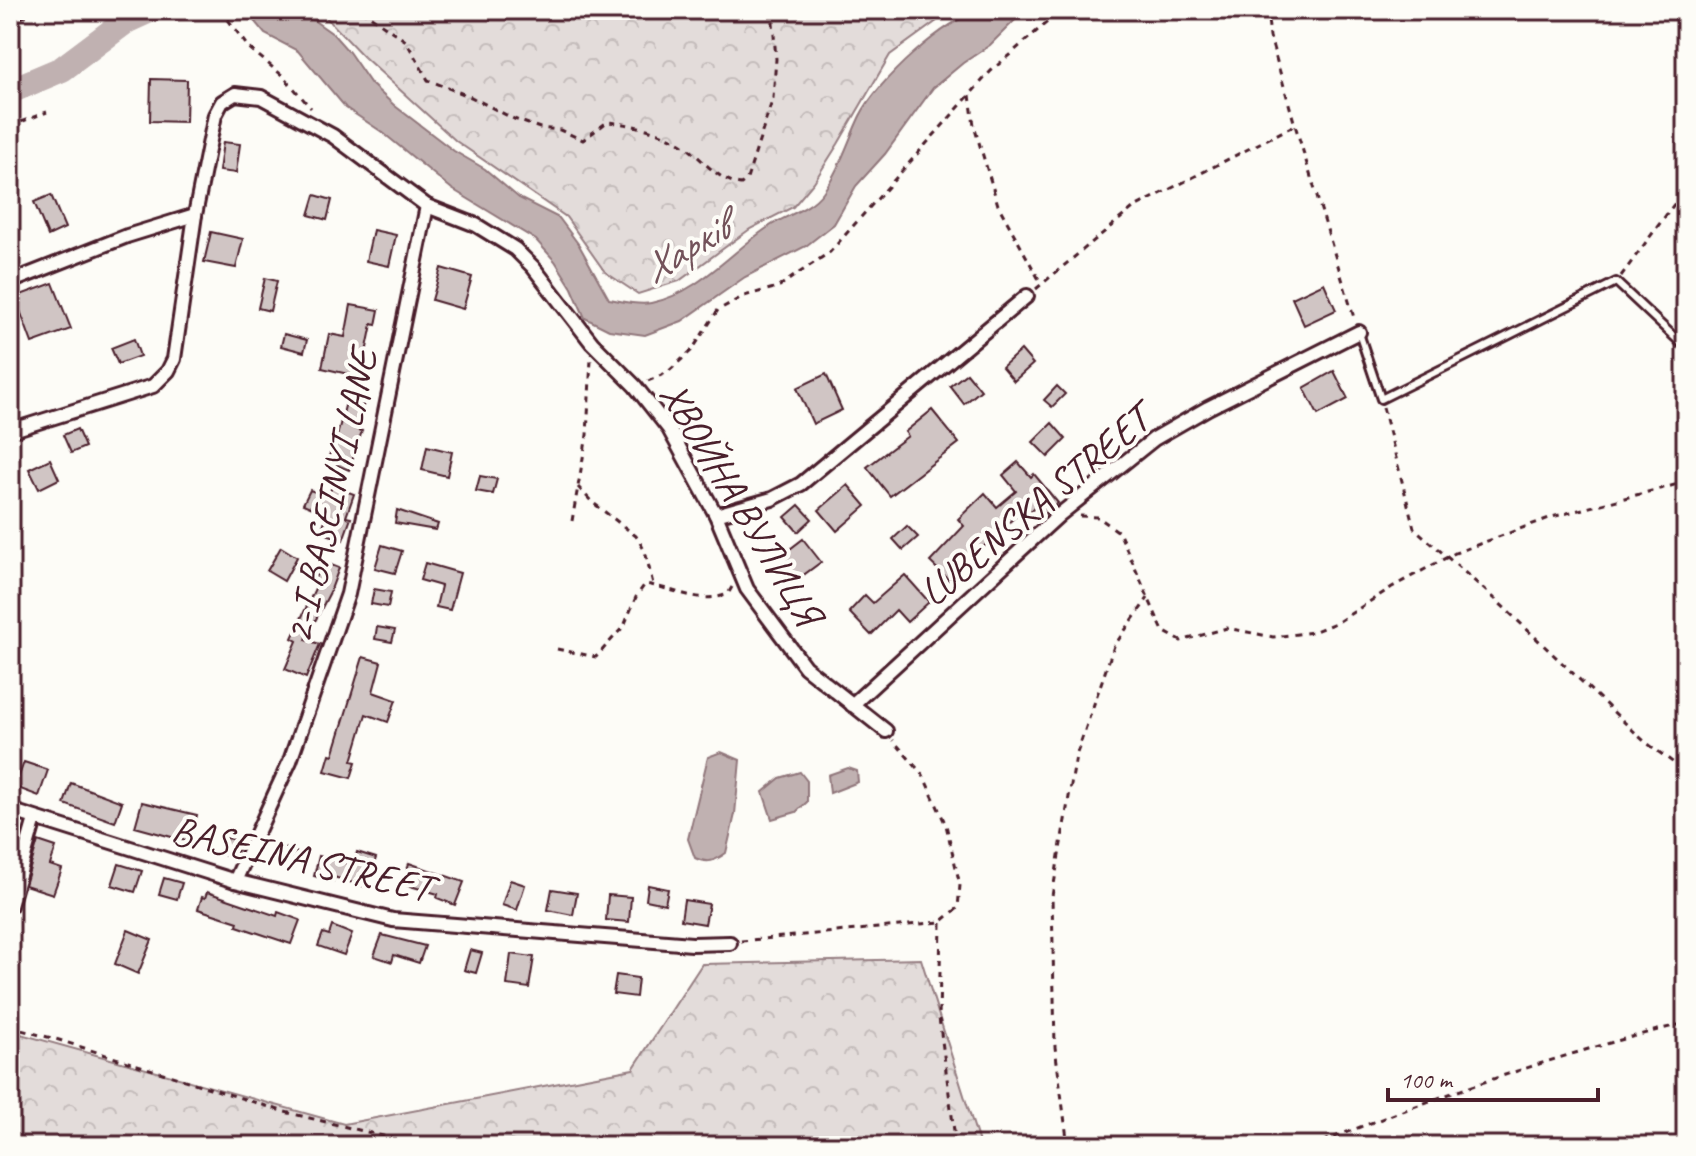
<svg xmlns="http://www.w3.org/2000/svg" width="1696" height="1156" font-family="Caveat,sans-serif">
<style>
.forest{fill:url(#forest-crowns);stroke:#967e82;stroke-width:2}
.water{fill:#c0b1b1;stroke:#91777b;stroke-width:2}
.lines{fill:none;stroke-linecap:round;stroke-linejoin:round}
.river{stroke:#c0b1b1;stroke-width:26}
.building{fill:#d0c5c4;stroke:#4a1f2b;stroke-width:2}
.lane-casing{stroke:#4a1f2b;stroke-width:12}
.street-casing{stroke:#4a1f2b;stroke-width:18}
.path{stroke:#4a1f2b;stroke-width:3;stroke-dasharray:6 6;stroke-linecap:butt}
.lane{stroke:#fdfcf7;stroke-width:6}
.street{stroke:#fdfcf7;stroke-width:12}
.labels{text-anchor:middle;stroke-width:8;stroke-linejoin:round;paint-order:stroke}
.street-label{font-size:40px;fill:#4a1f2b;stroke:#fdfcf7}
.water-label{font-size:42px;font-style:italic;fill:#73525a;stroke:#fdfcf7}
</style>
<defs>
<pattern id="forest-crowns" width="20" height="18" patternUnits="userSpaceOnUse" patternTransform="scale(2)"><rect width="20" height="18" fill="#e3dcda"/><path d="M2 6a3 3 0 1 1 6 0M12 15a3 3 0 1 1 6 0" fill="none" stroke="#c4bcbb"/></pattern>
</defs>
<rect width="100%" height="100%" fill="#fdfcf7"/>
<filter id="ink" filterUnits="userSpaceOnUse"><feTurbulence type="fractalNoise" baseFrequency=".0125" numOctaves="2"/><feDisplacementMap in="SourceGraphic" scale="16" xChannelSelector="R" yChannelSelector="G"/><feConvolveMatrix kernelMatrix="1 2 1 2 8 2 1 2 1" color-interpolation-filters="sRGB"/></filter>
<g filter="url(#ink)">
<!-- forest -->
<g class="forest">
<polygon points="319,10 952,10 890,55 838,144 814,182 793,207 750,229 679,281 638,294 605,272 566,217 456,141 364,57"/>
<polygon points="921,959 980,1146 10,1146 10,1031 344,1124 633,1069 702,964"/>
</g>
<!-- water -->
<g class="water">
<path d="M245,10H299L333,34L349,52L371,84L395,106L454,151L485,169L519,198L559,218L579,245L609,299C621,301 639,306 651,303C697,294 730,253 767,228C784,215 809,211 823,192C840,169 848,141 860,116C877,81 944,20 982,10C995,7 1012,10 1025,10L990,45L963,63L933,88L885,154L856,186L834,224L806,246L745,277L682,321L645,335L609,330L585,318L572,288L555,261L536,240L452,189L382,132L346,108L298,51L265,34Z"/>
<path d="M721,752L740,760L735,814L726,853C715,861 708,864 695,858L688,839L708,757Z"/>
<polygon points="848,768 857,771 858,782 830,793 828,775"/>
<polygon points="800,772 807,781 807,802 796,812 772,819 763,792 780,778"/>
</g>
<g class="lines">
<!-- river -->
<polyline class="river" points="10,91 62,69 126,21 150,10"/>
</g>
<!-- building -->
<g class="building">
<polygon points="151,79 187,80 186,122 150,121"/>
<polygon points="223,142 240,144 236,173 219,171"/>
<polygon points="51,195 65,228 48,236 34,202"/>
<polygon points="315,195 332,200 327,220 309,215"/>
<polygon points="373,230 396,235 389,266 366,261"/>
<polygon points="211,232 243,239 236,268 204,262"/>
<polygon points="441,268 472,277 463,309 432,300"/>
<polygon points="265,278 277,281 270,311 258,308"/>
<polygon points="53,283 71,329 32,343 15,297"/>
<polygon points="1324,283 1336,310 1304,325 1292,298"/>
<polygon points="351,305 379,310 376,325 372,324 361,377 322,368 329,334 345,337"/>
<polygon points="284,334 307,340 304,352 281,346"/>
<polygon points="134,339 140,356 118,364 111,348"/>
<polygon points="1021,350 1033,364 1014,381 1002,367"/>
<polygon points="1334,371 1348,399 1318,415 1304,388"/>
<polygon points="967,373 981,390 964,404 950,386"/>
<polygon points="826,374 842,410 813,424 797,388"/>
<polygon points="1057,386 1065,394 1052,407 1044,400"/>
<polygon points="349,391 366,396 356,429 362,431 349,470 327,461 337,436"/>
<polygon points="932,410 959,443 890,496 867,467 908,436 905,432"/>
<polygon points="1052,423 1066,439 1048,457 1033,442"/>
<polygon points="77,429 85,447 71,453 63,435"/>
<polygon points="427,446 452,452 447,476 422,470"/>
<polygon points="50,459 59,479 39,489 29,469"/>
<polygon points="1018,462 1031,477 1034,474 1058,503 1045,514 1038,505 1027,514 1023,509 949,580 930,562 964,526 958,519 985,493 997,507 1016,491 1003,475"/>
<polygon points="480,476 497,479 493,494 476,491"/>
<polygon points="848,485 866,506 837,531 819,510"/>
<polygon points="332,486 354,494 346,517 351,518 343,540 321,532 327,514 303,504 310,490 328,497"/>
<polygon points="799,505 812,519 798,532 785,517"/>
<polygon points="397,510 438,524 436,530 395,523"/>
<polygon points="907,526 918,537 903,550 893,539"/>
<polygon points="803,539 821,562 794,582 777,559"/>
<polygon points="382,545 402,551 395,573 375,568"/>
<polygon points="281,547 297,557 284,581 267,571"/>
<polygon points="321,561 339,568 330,592 312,627 310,627 306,640 320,644 306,678 285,669 297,641 292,638 318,582 314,581"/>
<polygon points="425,563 460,573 450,610 436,607 441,586 420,580"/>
<polygon points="905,575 929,602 907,622 896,610 871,635 849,612 865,595 873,603"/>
<polygon points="374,589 391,592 388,607 371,604"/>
<polygon points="377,627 395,630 392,642 375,639"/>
<polygon points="363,657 381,662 373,692 396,700 388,722 366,714 352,761 356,762 351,778 325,771 330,754 333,755"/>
<polygon points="24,762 48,770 39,796 15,787"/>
<polygon points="71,783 122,802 115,822 64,804"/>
<polygon points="142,802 197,815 190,842 135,827"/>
<polygon points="226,838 239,840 236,857 222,855"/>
<polygon points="38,841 56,847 50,865 62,869 53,894 25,885"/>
<polygon points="284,848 298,853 293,870 278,865"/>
<polygon points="357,852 376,858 366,887 334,877 333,881 314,876 319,856 353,865"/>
<polygon points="409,863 464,882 455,905 437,898 438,894 403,884"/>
<polygon points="119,864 142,871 135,892 112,885"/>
<polygon points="164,878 182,883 177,899 159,894"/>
<polygon points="510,880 525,885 517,910 502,905"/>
<polygon points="648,885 668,889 665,904 646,900"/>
<polygon points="552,889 577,893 573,915 548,910"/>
<polygon points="207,892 277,916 278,912 300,920 291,944 237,926 238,922 198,909 202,897 205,898"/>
<polygon points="608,895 631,897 629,922 606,920"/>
<polygon points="684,900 709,904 705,924 681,920"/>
<polygon points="332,926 352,934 344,955 318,946 323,933 329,935"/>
<polygon points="128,930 152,940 138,974 115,964"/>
<polygon points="382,935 425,946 419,963 394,955 392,962 374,956"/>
<polygon points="470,950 482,953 476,973 464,970"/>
<polygon points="511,954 534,957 529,988 507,985"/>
<polygon points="616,975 638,978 636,997 613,994"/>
</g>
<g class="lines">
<defs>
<polyline id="lane" points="1359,333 1381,399 1616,282 1686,348"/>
<g id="street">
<polyline points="10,282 127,236 195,215"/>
<polyline points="10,431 153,386 168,371 174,359 195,215 215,115 222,102 235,94 261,97 333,136 427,206 476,225 515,249 533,267 592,343 635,386 669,429 716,515 747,589 805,667 886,731"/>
<polyline points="716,515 772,499 801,484 1027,296"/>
<polyline points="852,705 1059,515 1154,439 1208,408 1359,332"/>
<polyline points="10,810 235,881 393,920 692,944 730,943"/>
<polyline points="235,881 290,761 348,594 427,206"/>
<polyline points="10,906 35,819"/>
</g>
</defs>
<!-- lane casing -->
<use href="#lane" class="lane-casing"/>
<!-- street casing -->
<use href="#street" class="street-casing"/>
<!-- path -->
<g class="path">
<polyline points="221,10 248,47 283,76 311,108"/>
<path d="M361,10L406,41L428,80L471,97L514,119L540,128L560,130L583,140L607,122C630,124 658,130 679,142C701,155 714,180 741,184L747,179L773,98L776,59L772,10"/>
<polyline points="1267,10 1270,37 1295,125 1355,321"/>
<polyline points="10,23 39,10"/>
<polyline points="970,95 974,126 998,205 1041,283"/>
<polyline points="10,126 47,112"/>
<polyline points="1621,276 1686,188"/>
<polyline points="1036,289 1133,208 1295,125"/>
<polyline points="648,381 668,372 692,350 718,310 744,296 778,287 830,252 991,71 1061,10"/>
<polyline points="1383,407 1414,528 1494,598 1644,741 1686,772"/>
<polyline points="578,487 592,502 636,536 645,551 653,584"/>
<polyline points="1080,516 1098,517 1119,532 1163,631 1181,641 1227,628 1273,637 1313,632 1338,622 1392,587 1455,553 1552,517 1686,482"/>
<polyline points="572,521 587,435 591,359"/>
<path d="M557,649L596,657L624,626L636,597L645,584C673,588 700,605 728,594L732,587"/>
<polyline points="941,923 939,1018 956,1146"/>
<polyline points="741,941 941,922 958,908 960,885 946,825 923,775 893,740"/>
<polyline points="10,1027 59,1040 285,1112 424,1146"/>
<polyline points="1068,1146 1055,1047 1052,896 1076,756 1114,646 1148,598"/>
<path d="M1312,1146C1434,1097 1558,1054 1686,1023"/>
</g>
<!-- lane -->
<use href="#lane" class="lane"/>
<!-- street -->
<use href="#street" class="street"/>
</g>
</g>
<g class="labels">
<!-- street labels -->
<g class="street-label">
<text transform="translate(330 496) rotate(-77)" y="14">2-I BASEINYI LANE</text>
<text transform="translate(742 503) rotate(59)" y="14">ХВОЙНА ВУЛИЦЯ</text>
<text transform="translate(1034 505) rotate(-40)" y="14">LUBENSKA STREET</text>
<text transform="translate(302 858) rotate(13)" y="14">BASEINA STREET</text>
</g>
<!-- water labels -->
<g class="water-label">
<text transform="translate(685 247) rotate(-31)" y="15">Харків</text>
</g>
</g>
<!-- margin -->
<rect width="1696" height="1156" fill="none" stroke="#fdfcf7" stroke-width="40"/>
<rect x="20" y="20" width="1656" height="1116" fill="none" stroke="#4a1f2b" stroke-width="3" filter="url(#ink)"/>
<!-- scale -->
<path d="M1388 1088v12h210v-12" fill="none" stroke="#4a1f2b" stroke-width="4"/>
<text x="1400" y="1088" font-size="24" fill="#4a1f2b" stroke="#fdfcf7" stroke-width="6" paint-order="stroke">100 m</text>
</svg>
